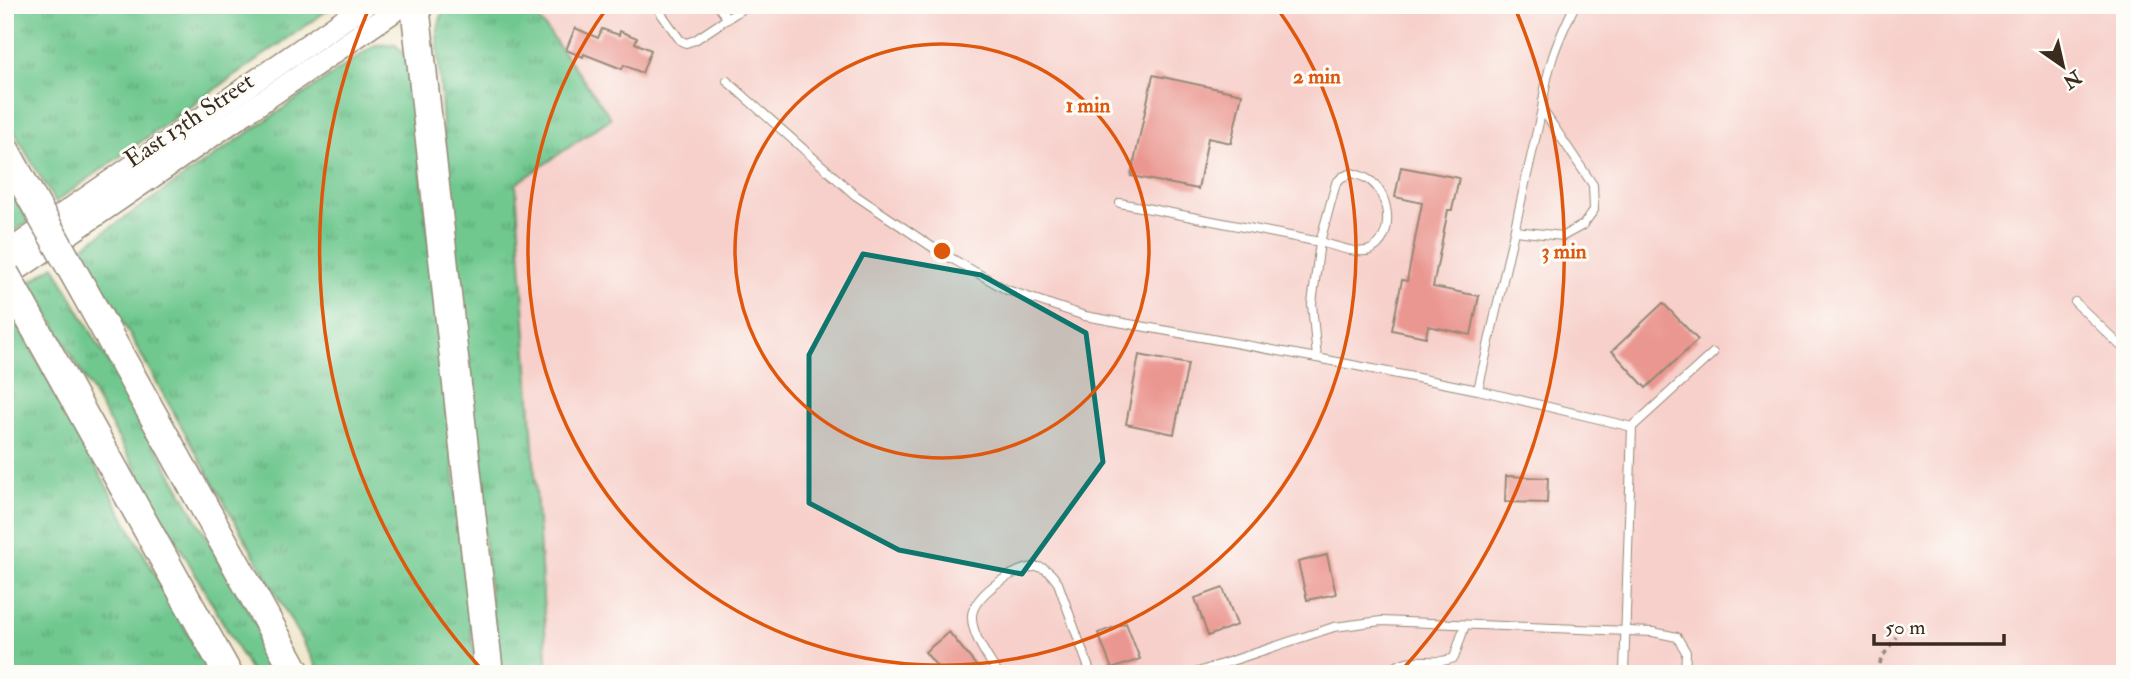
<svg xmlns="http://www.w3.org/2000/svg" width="2130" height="679" font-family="'IM FELL Double Pica',serif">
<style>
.built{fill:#f7d0cb}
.grass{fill:url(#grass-tufts);stroke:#557956;stroke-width:2}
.building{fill:#eb9791}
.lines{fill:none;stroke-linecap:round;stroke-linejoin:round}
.lane-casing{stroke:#968976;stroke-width:10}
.secondary-casing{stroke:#968976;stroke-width:24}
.highway-casing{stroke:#968976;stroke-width:31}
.path{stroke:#968976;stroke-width:3.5;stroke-dasharray:5 5;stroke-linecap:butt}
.lane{stroke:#fff;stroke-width:8}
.secondary{stroke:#fff;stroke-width:21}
.highway{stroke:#fff;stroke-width:28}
.highway-bridge-casing{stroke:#968976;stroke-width:31;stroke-linecap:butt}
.highway-bridge{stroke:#fff;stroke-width:28}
.marked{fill:#0f766e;fill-opacity:0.2;stroke:#0f766e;stroke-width:5;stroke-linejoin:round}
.ring{fill:none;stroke:#df570d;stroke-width:3.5}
.labels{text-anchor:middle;stroke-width:6;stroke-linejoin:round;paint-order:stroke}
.street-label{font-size:24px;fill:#3b2a1e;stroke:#fdfcf7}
.centre{fill:#df570d;stroke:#fdfcf7;stroke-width:3.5}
.ring-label{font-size:21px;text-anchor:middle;font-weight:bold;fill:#df570d;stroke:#fdfcf7;stroke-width:6;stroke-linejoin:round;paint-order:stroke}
</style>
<defs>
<pattern id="grass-tufts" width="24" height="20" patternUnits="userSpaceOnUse" patternTransform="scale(1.75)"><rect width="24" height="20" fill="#6fc88f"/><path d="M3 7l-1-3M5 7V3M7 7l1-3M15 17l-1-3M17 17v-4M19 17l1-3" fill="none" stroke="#5ca374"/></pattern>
</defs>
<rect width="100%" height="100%" fill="#fdfcf7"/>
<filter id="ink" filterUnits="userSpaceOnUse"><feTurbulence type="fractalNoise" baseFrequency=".0143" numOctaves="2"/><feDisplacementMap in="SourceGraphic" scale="14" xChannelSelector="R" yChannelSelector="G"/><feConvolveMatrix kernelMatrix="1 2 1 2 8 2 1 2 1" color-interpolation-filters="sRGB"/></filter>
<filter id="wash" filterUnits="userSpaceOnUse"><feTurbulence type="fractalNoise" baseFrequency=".00686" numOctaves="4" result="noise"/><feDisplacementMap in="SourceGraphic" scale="28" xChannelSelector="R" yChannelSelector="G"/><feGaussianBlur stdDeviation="1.57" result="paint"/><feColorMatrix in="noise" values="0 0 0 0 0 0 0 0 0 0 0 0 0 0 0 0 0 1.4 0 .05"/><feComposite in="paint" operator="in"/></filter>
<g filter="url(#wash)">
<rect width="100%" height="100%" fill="#f1e8cf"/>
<!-- built -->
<polygon class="built" points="529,5 2125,5 2125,674 548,674 516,184 611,118"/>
<!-- grass -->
<g class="grass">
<polygon points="5,5 335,5 55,202 5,116"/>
<polygon points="444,5 529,5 611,118 516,184 548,674 499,674 449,221 437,33"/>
<polygon points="395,44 409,60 476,674 321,674 81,248 375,45"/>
<polygon points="5,180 29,222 5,237"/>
<polygon points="54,266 284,674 252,674 30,282"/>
<polygon points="5,302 23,334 210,674 5,674"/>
</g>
<g id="blocks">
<!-- building -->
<g class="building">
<polygon points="575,28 598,38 602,29 619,35 620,31 637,38 635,43 651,50 642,73 624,65 622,69 584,54 583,57 566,50"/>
<polygon points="1153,75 1242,94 1231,143 1208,138 1198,189 1131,176"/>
<polygon points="1401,167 1459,178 1452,210 1448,210 1433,287 1479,296 1471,335 1428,326 1426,337 1392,330 1402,280 1407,281 1422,203 1395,197"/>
<polygon points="1663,303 1698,340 1646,388 1612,351"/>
<polygon points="1139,355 1188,364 1174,434 1126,424"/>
<polygon points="1506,476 1548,478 1547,503 1505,502"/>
<polygon points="1327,555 1336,594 1307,600 1298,562"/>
<polygon points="1223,588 1237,625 1208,636 1195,598"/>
<polygon points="1126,623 1140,659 1112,669 1098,633"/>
<polygon points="949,632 983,674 943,674 925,652"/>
</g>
</g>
</g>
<g filter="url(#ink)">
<use href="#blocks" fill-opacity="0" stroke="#968976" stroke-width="2"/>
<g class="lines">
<defs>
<g id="lane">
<polyline points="655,5 680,40 686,43 695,40 748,5"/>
<polyline points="717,5 728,19"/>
<polyline points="727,81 855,195 935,249 1007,290 1085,316 1317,358 1478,390 1632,427 1624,674"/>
<path d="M1352,173C1359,175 1367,178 1372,182C1390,197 1395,239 1370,250C1357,255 1333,245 1320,242L1336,183L1342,177Z"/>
<polyline points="1120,203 1320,242 1312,304 1317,358"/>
<polyline points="1515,231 1563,236 1583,225 1594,210 1593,185 1542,109"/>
<polyline points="2075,302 2125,350"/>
<path d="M1478,390L1542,109C1547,66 1556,44 1575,5"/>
<polyline points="1632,427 1713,353"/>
<path d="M998,674C988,657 971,635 972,615C974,594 1018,565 1038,567C1048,568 1053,576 1058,583L1091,674"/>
<polyline points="1192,674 1334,627 1381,621 1653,632 1677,637 1686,652 1685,674"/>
<path d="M1393,674V669C1411,653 1433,667 1454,658L1465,625"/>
</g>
<g id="secondary">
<polyline points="5,254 365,5"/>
<polyline points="5,278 403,5"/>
</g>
<g id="highway">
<polyline points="415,5 489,674"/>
<polyline points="5,150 21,179"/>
<polyline points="84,291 297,674"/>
<polyline points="34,326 228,674"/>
</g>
</defs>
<!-- lane casing -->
<use href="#lane" class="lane-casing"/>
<!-- secondary casing -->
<use href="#secondary" class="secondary-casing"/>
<!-- highway casing -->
<use href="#highway" class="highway-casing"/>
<!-- path -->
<polyline class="path" points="1878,674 1881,659 1896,637"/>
<!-- lane -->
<use href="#lane" class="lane"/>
<!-- secondary -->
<use href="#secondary" class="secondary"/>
<!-- highway -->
<use href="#highway" class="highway"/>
<defs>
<g id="highway-bridge">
<polyline points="21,179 84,291"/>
<polyline points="5,274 34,326"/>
</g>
</defs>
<!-- highway-bridge casing -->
<use href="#highway-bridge" class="highway-bridge-casing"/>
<!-- highway-bridge -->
<use href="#highway-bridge" class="highway-bridge"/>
</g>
</g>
<!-- marked area -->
<path class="marked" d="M863,254L981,275L1086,333L1103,462L1022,574L899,550L809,503V355Z"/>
<!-- distance rings -->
<g class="ring">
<circle cx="942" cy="251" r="207"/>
<path d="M1277 8A414 414 0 1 1 607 8"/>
<path d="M483 671A622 622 0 0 1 369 8M1515 8A622 622 0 0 1 1401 671"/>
</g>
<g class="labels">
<!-- street labels -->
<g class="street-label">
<text transform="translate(189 120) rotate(-34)" y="8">East 13th Street</text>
</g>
</g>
<circle cx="942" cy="251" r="10" class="centre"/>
<g class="ring-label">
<text x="1317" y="83">2 min</text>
<text x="1088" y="112">1 min</text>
<text x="1564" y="258">3 min</text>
</g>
<!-- margin -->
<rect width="2130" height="679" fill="none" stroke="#fdfcf7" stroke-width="28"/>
<!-- north arrow -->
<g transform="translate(2063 66) rotate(146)" stroke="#fdfcf7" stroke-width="5" paint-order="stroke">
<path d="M0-5L12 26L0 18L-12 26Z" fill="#3b2a1e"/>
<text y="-10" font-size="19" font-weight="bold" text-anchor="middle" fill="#3b2a1e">N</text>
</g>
<!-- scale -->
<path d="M1874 634v10h130v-10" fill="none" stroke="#3b2a1e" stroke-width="3.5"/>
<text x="1885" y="634" font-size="21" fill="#3b2a1e" stroke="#fdfcf7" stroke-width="5" paint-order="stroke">50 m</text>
</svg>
